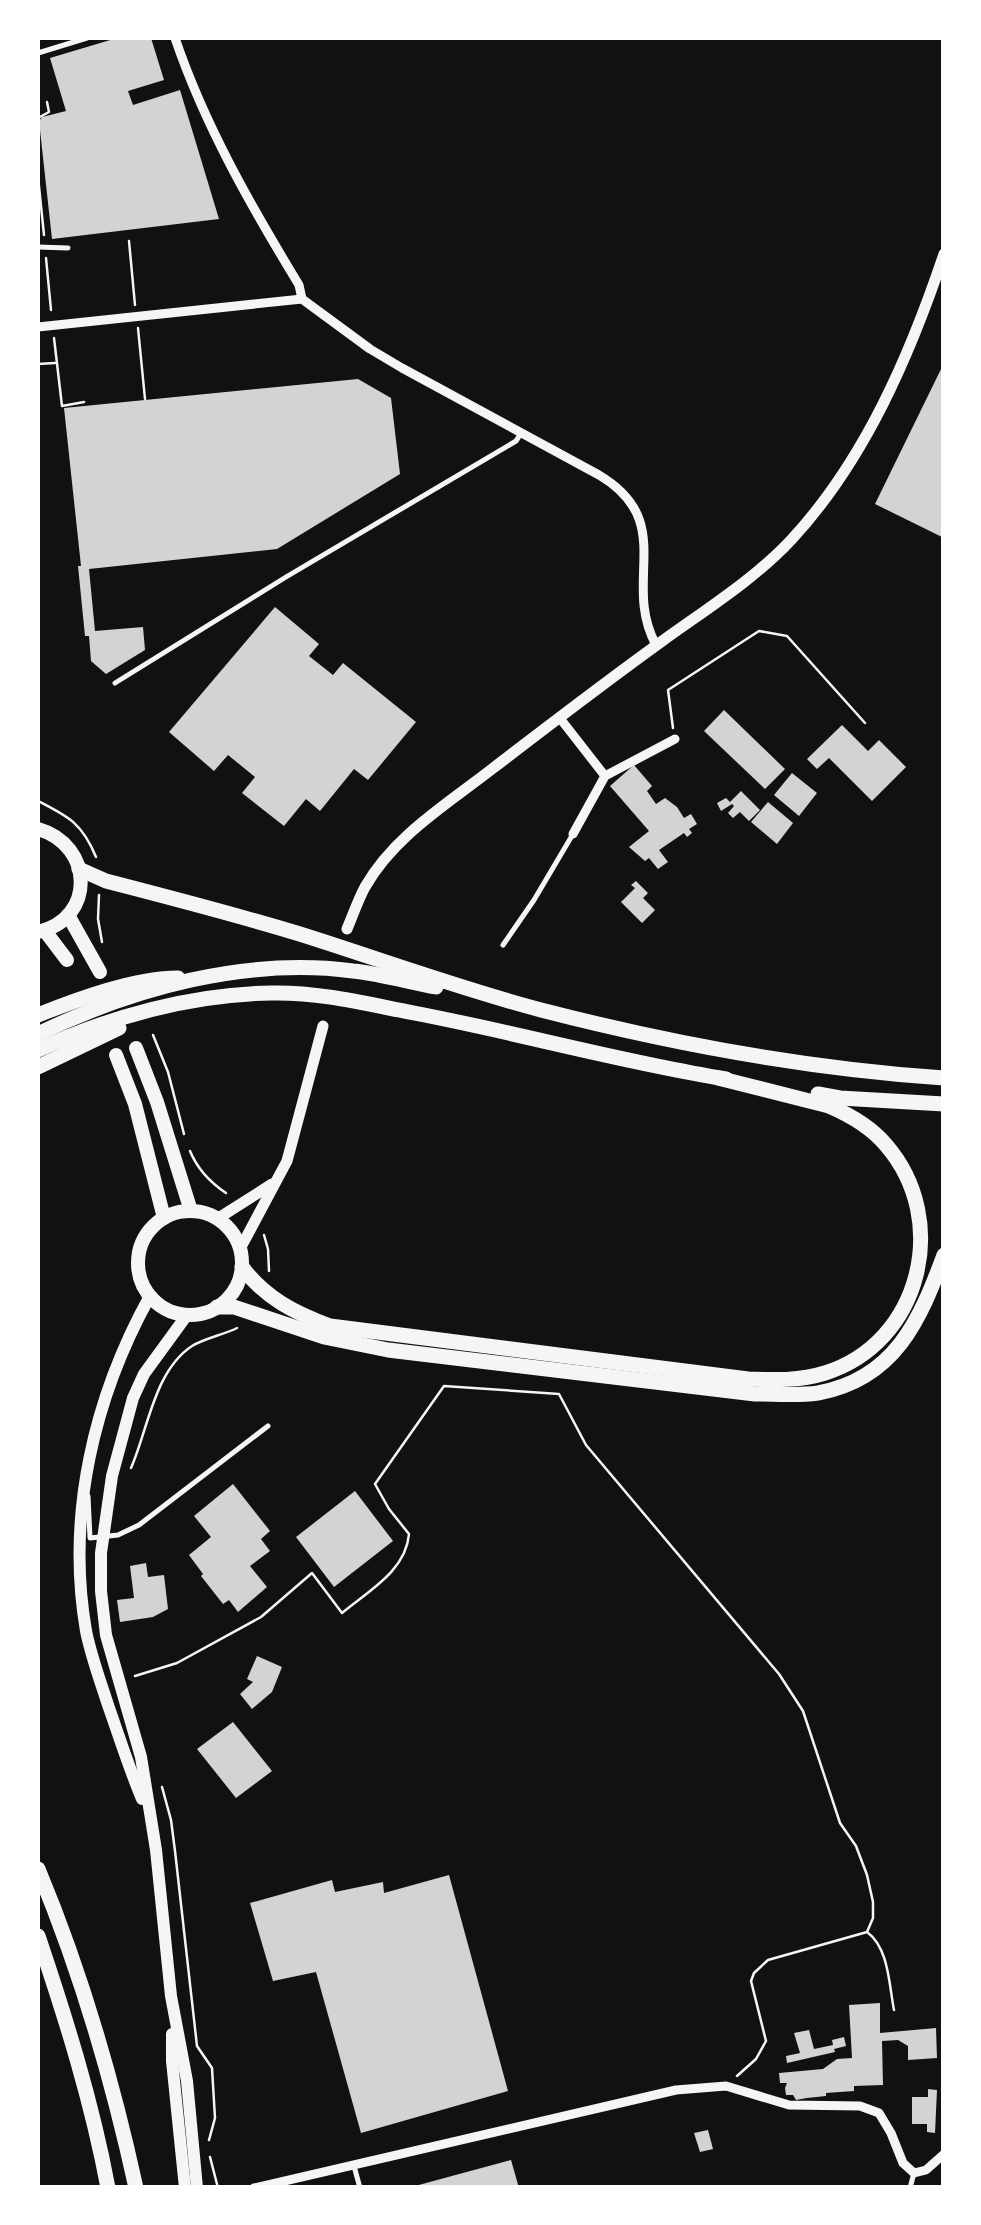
<svg xmlns="http://www.w3.org/2000/svg" width="981" height="2225" font-family="'Times New Roman',serif">
<style>
.building{fill:#d3d3d3}
.lines{fill:none;stroke-linecap:round;stroke-linejoin:round}
.path{stroke:#f5f5f5;stroke-width:2.5}
.service{stroke:#f5f5f5;stroke-width:5}
.minor{stroke:#f5f5f5;stroke-width:9}
.tertiary{stroke:#f5f5f5;stroke-width:11}
.secondary{stroke:#f5f5f5;stroke-width:12}
.primary{stroke:#f5f5f5;stroke-width:14}
.trunk{stroke:#f5f5f5;stroke-width:15}
</style>
<rect width="100%" height="100%" fill="#111"/>
<!-- building -->
<g class="building">
<polygon points="117,38 151,38 164,80 128,91 133,105 180,90 219,219 52,239 39,121 42,117 66,111 50,58"/>
<polygon points="944,363 944,538 875,504"/>
<polygon points="358,379 391,398 400,474 277,549 89,569 95,631 143,627 145,650 106,674 91,661 89,636 85,636 78,566 81,566 64,408"/>
<polygon points="275,607 319,644 309,656 333,675 343,663 416,722 368,780 354,769 320,811 306,799 284,826 242,793 255,777 228,755 214,771 169,732"/>
<polygon points="724,710 785,769 765,789 704,731"/>
<polygon points="842,725 868,751 879,740 906,767 872,801 829,758 817,769 807,759"/>
<polygon points="634,765 652,786 647,791 656,804 665,798 677,807 684,818 691,814 697,824 689,829 692,833 687,837 684,833 659,850 668,862 658,869 649,858 645,861 629,847 649,831 610,786"/>
<polygon points="792,773 817,793 799,816 774,795"/>
<polygon points="741,791 760,810 749,821 740,812 733,818 728,813 734,806 732,804 721,811 717,803 726,798 730,802"/>
<polygon points="768,802 793,823 777,844 751,822"/>
<polygon points="636,881 648,893 643,898 655,910 642,923 621,902 635,888 631,885"/>
<polygon points="233,1484 270,1531 261,1539 270,1551 250,1566 267,1587 238,1612 229,1600 223,1604 201,1576 203,1574 189,1555 211,1537 194,1516"/>
<polygon points="355,1491 393,1541 334,1587 296,1537"/>
<polygon points="146,1563 148,1577 164,1575 168,1609 153,1617 120,1622 117,1600 134,1598 130,1566"/>
<polygon points="257,1656 282,1667 272,1692 252,1709 240,1694 253,1682 247,1679"/>
<polygon points="233,1722 272,1771 236,1798 197,1749"/>
<polygon points="449,1875 508,2091 361,2133 316,1972 273,1981 250,1903 332,1880 335,1892 383,1882 384,1893"/>
<polygon points="880,2003 880,2033 936,2028 937,2058 908,2060 908,2046 898,2040 882,2041 883,2085 854,2086 854,2091 826,2093 826,2096 807,2098 796,2100 793,2095 786,2095 785,2088 787,2083 780,2083 779,2073 823,2069 837,2059 852,2058 849,2005"/>
<polygon points="809,2030 814,2049 833,2045 832,2040 844,2037 846,2046 834,2049 835,2052 787,2063 786,2056 800,2053 794,2033"/>
<polygon points="928,2089 937,2090 935,2133 927,2132 927,2124 912,2124 912,2097 928,2097"/>
<polygon points="708,2130 713,2149 700,2152 694,2133"/>
<polygon points="511,2160 519,2188 415,2188 415,2186"/>
</g>
<g class="lines">
<!-- path -->
<g class="path">
<polyline points="38,118 49,112 47,102"/>
<polyline points="38,177 44,235"/>
<polyline points="129,241 135,305"/>
<polyline points="46,258 51,310"/>
<polyline points="138,328 145,399"/>
<polyline points="54,338 62,406 84,402"/>
<polyline points="38,364 55,363"/>
<polyline points="673,728 668,690 759,631 787,636 865,723"/>
<path d="M38,801C69,817 82,823 96,857"/>
<polyline points="99,895 98,919 102,942"/>
<polyline points="153,1035 168,1072 184,1134"/>
<path d="M190,1151C197,1168 211,1183 226,1193"/>
<polyline points="264,1235 268,1249 269,1271"/>
<path d="M131,1468C148,1430 154,1371 192,1346C205,1338 223,1335 237,1328"/>
<path d="M135,1676L177,1663L261,1617L312,1573L342,1613C368,1591 406,1571 409,1534L389,1509L375,1484L444,1386L559,1394L586,1445L779,1674L803,1711L840,1823L856,1846L867,1875L873,1902V1918L867,1932"/>
<polyline points="162,1787 171,1820 175,1851 197,2046 212,2068 215,2118 209,2140"/>
<path d="M737,2076L756,2059L766,2041L751,1981L754,1973L768,1960L867,1932C889,1948 889,1985 894,2010"/>
<polyline points="210,2157 218,2188"/>
</g>
<!-- service -->
<g class="service">
<polyline points="38,53 87,38"/>
<polyline points="38,247 68,248"/>
<polyline points="115,683 286,577 516,441 522,432"/>
<polyline points="503,945 534,900 573,834"/>
<polyline points="88,1496 90,1538 118,1535 139,1525 268,1426"/>
<polyline points="354,2166 360,2188"/>
<polyline points="910,2188 914,2173"/>
</g>
<!-- minor -->
<g class="minor">
<path d="M175,38C205,126 251,206 299,285L302,299"/>
<path d="M302,299L370,349L402,368L599,475C678,522 621,581 656,645"/>
<polyline points="38,327 302,299"/>
<polyline points="559,717 605,776"/>
<polyline points="573,834 605,776 675,739"/>
<polyline points="254,2188 676,2090 726,2086 789,2105 860,2106 879,2113 891,2133 903,2163 914,2173 926,2170 944,2154"/>
</g>
<!-- tertiary -->
<g class="tertiary">
<path d="M347,929C353,915 358,900 365,887C394,836 447,804 492,769C548,726 604,683 661,642C705,610 755,579 792,539C865,460 910,355 944,254"/>
<polyline points="217,1219 272,1184"/>
<polyline points="240,1249 287,1161 323,1026"/>
</g>
<!-- secondary -->
<g class="secondary">
<polyline points="187,1315 144,1374 133,1398 112,1476 101,1553 101,1591 106,1635 141,1757 156,1850 171,1996 187,2081 197,2188"/>
<path d="M142,1799C129,1768 119,1736 108,1705C100,1680 91,1656 86,1631C66,1515 94,1397 150,1296"/>
<polyline points="172,2034 172,2061 185,2188"/>
</g>
<!-- primary -->
<g class="primary">
<path d="M38,829C94,845 96,919 38,932"/>
<polyline points="68,915 100,972"/>
<polyline points="45,931 67,960"/>
<polyline points="136,1048 157,1102 191,1211"/>
<polyline points="116,1055 135,1104 164,1218"/>
<circle cx="190" cy="1263" r="52"/>
</g>
<!-- trunk -->
<g class="trunk">
<path d="M79,869L106,881C172,898 238,915 303,935C382,960 461,989 541,1010C673,1044 808,1069 944,1078"/>
<path d="M38,1015C78,999 135,978 178,978"/>
<path d="M38,1034C133,988 246,957 353,971C381,974 409,982 436,987"/>
<path d="M38,1050C109,1017 192,994 272,993C320,992 367,1004 414,1013C519,1033 621,1062 726,1079"/>
<polyline points="38,1067 119,1028"/>
<polyline points="818,1094 840,1098 944,1104"/>
<path d="M242,1267C265,1298 295,1313 330,1326L748,1379C773,1380 800,1381 825,1373C921,1343 951,1220 886,1145C871,1127 850,1115 829,1106L718,1078"/>
<path d="M217,1307H234L324,1337L388,1350L755,1394C775,1394 797,1396 818,1393C895,1379 920,1320 944,1255"/>
<path d="M38,1869C81,1972 112,2078 136,2188"/>
<path d="M38,1936C66,2019 92,2102 108,2188"/>
</g>
</g>
<!-- border -->
<rect width="981" height="2225" fill="none" stroke="#ffffff" stroke-width="80"/>
</svg>
